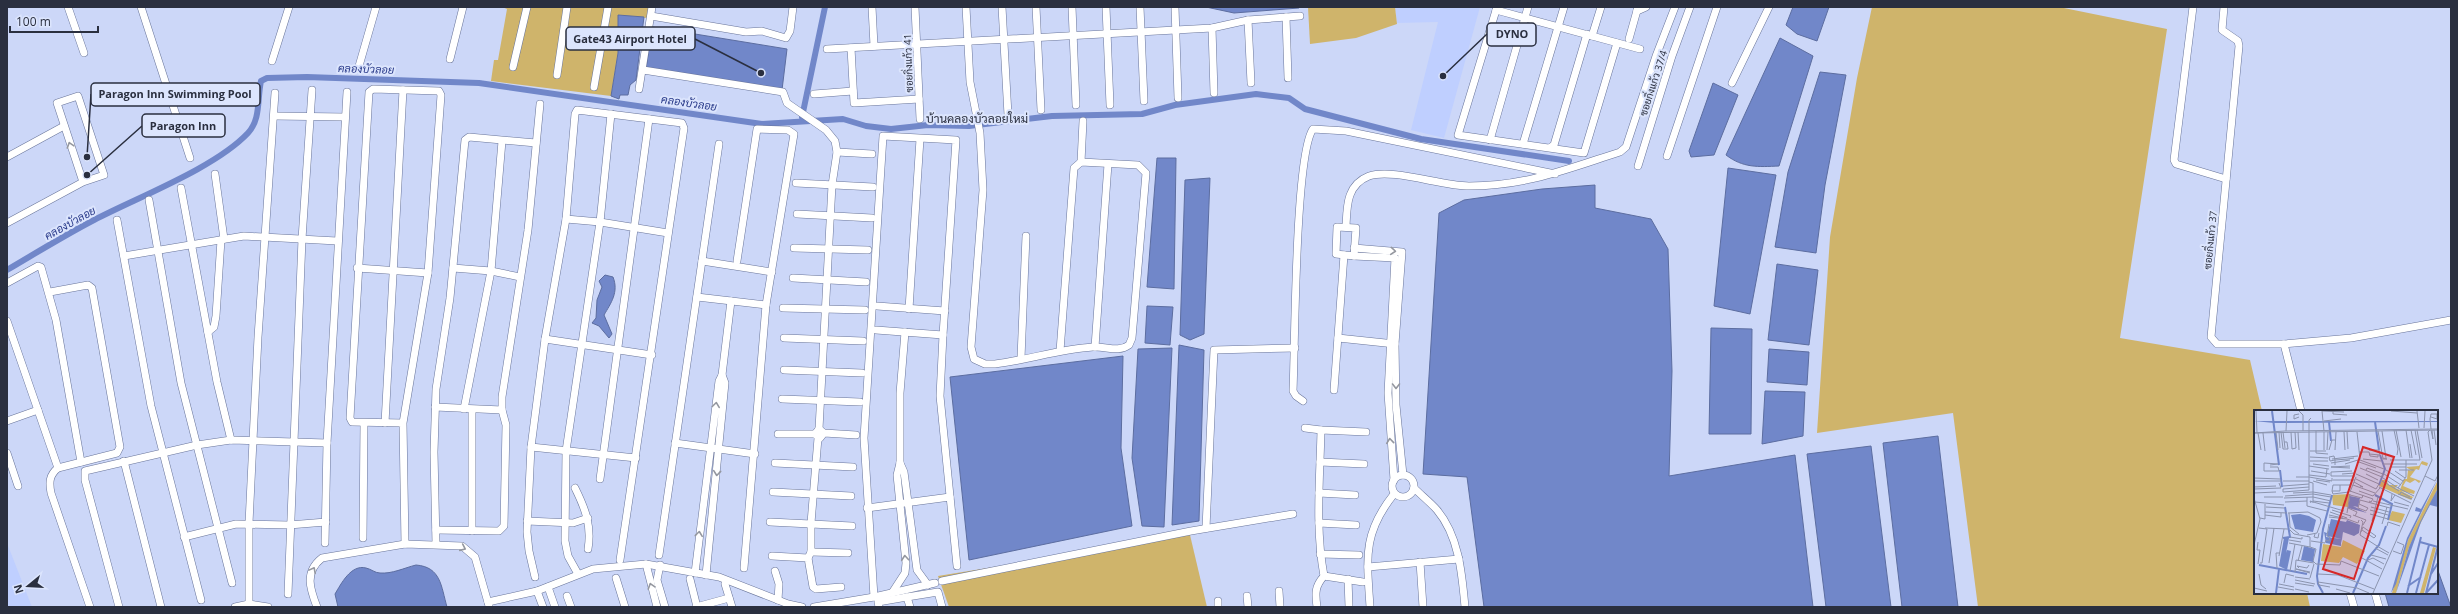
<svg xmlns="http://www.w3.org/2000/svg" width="2458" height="614" font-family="'Open Sans',Sarabun,sans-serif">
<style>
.built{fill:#bfcfff}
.green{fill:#cfb46b}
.water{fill:#7187c9;stroke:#5c6da0}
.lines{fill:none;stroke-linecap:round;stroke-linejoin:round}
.canal{stroke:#7187c9;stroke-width:6}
.minor-casing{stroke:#69759a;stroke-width:8}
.minor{stroke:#fff;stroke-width:7}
.oneway{stroke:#94979f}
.labels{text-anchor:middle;stroke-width:4;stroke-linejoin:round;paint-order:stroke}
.street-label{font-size:10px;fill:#2a2f3f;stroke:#dce5fd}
.water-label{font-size:11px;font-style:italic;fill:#293a8a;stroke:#dce5fd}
.quarter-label{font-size:12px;fill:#2a2f3f;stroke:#dce5fd}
.inset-river{fill:none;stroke:#7187c9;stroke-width:2}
.inset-road{fill:none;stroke:#8b94ae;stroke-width:1}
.view{fill:#d62828;fill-opacity:0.15;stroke:#d62828;stroke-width:2}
.inset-edge{fill:none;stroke:#2a2f3f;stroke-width:2}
.leader{fill:none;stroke:#2a2f3f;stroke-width:1.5}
.callout-dot{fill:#2a2f3f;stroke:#dce5fd;stroke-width:1.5}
.callout{fill:#dce5fd;stroke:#2a2f3f;stroke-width:1.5}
.callout-label{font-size:11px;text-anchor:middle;font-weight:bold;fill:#2a2f3f}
</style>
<rect width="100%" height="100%" fill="#ccd7f8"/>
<!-- built -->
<g class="built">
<polygon points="1395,7 1480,7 1444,138 1411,130 1438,22 1397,23"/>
<polygon points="7,543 32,607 7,607"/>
</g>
<!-- green -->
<g class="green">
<polygon points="502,7 649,7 647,18 618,15 618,53 611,96 491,81 494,60 498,60 507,9"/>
<polygon points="1308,7 1395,7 1397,24 1356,38 1310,44"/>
<polygon points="1872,7 2059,7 2167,29 2120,338 2250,360 2262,411 2255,411 2255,593 2307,593 2310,607 1978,607 1953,413 1817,433 1830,237 1857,78"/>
<polygon points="1190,535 1207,607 949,607 938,576"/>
</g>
<!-- water -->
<g class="water">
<polygon points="1206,7 1298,7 1299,8 1234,13"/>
<polygon points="1793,7 1829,7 1817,41 1797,34 1786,25"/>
<polygon points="618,15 644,17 636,80 630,85 628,95 620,95 619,99 611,96 618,53"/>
<polygon points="652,27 787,49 782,90 646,69"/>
<path d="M1780,38L1813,56L1779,166C1758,167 1743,168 1726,155Z"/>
<polygon points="1820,72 1846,75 1825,185 1816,253 1775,247 1788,172"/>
<polygon points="1713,83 1738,95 1714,155 1691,157 1689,151"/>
<polygon points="1157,158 1176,158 1174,289 1147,287"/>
<polygon points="1728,168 1776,175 1750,314 1714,306"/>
<polygon points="1210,178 1204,334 1190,340 1180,335 1185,180"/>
<polygon points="1595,185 1595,208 1651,219 1668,249 1672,371 1669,476 1795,455 1813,607 1484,607 1467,477 1423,474 1439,213 1464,200 1542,189"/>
<polygon points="1777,264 1818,270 1809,345 1768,340"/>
<path d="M605,275L613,277C619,292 611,303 604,315L612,334L609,338L599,326L592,323L596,318L597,300L602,287L599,281Z"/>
<polygon points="1147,306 1173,307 1170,345 1145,343"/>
<polygon points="1711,328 1752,329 1751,434 1709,434"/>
<polygon points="1179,345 1204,350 1199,521 1172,525"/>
<polygon points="1172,348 1164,527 1142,526 1132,458 1138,349"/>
<polygon points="1769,349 1809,352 1807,385 1767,382"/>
<polygon points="1123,356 1121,448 1132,526 969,560 950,377"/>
<polygon points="1765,391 1805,392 1803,436 1762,444"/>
<polygon points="1938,436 1958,607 1902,607 1883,443"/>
<polygon points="1871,446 1891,607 1826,607 1807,454"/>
<path d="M416,565C441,567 441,586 447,607H338L335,594C341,584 351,564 366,568C371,569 375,573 380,573C392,574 404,568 416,565Z"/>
<polygon points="2437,568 2451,607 2389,607 2385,593 2437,593"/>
</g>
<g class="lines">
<!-- canal -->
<g class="canal">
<polyline points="802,117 825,7"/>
<path d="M7,270C36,253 65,235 94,220C138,197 215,168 248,133C261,119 257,99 261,81L267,78L307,77L479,83L762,124L843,119L866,126L891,129L928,125L969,126L1052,116L1142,114L1175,105L1256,94L1289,98L1305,109L1421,139L1569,161"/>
</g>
<defs>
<g id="minor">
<polyline points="68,7 84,53"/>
<polyline points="141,7 190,158"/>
<polyline points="872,7 874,46"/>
<polyline points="915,7 920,119"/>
<path d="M966,7L970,82L980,133L983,190L971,347L974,359L985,364H995C1028,360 1060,349 1093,347C1106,346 1118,353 1129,345L1132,338L1146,173L1138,165L1081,162L1074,168L1060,351"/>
<polyline points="1002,7 1008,115"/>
<polyline points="1036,7 1041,110"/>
<polyline points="1072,7 1076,105"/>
<polyline points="1106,7 1110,105"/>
<polyline points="1140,7 1144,101"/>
<polyline points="1175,7 1178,98"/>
<polyline points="1497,7 1458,135 1584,153 1617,43"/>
<polyline points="2193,7 2174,160 2176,164 2226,179"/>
<polyline points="2224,7 2222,30 2238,41 2239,46 2211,337 2217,344 2284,344 2301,411"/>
<polyline points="1496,10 1640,49"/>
<polyline points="1637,11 1646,7"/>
<polyline points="651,16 746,32 762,31 786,38 790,31 793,7"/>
<polyline points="1286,17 1288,78"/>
<polyline points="1248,20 1251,83"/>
<polyline points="1212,28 1214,93"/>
<polyline points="1592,36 1601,7"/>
<polyline points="1629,39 1638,7"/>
<polyline points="851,48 854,103 919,99"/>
<polyline points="827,49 1212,28 1248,20 1300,16"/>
<polyline points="450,59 463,7"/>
<polyline points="272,61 289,7"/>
<polyline points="359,66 376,7"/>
<polyline points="513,67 527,7"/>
<polyline points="643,70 783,92 787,103 826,130 835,141 837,152 832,185 819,429"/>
<polyline points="557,75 567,7"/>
<polyline points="1732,83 1769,7"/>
<polyline points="594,87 608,7"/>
<polyline points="639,89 652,7"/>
<polyline points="814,94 853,91"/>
<polyline points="274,116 345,117"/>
<polyline points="1490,140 1528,7"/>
<polyline points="1523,144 1564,7"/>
<polyline points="1551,147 1554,145 1587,34"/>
<polyline points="837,152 872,154"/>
<polyline points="1667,156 1717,7"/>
<polyline points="7,157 64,126"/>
<polyline points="1081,162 1083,121"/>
<polyline points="1638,166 1672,56 1690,7"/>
<polyline points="215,174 224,239"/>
<polyline points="796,183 873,187"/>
<polyline points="181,188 217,382 231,440"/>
<polyline points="149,200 181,383 232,583"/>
<polyline points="797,214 872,218"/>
<polyline points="566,219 600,222 668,233"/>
<polyline points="117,220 151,406 201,600"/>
<polyline points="7,223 83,182 104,175 78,96 57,103 83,182"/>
<polygon points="1337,227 1356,228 1354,256 1336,254"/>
<path d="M1346,227C1347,207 1346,185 1369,176C1393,168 1441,186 1469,186C1526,186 1567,169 1620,152L1626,147L1656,56L1675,7"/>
<polyline points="794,248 868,250"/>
<polyline points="1354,248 1402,252 1395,344 1396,405 1403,475"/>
<polyline points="124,256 244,236 337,241"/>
<polyline points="1354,256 1395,258 1388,393 1394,480"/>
<polyline points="702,261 772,272"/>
<polyline points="737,261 757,129 788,130 794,134 766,305 744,568"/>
<polyline points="357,268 428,273"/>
<polyline points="453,268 491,271 520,277"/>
<polyline points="793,278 866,282"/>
<polyline points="7,283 38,266 41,267 56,320 81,462"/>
<path d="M50,292L88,285L92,288L120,447L117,453L58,468C49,475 49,483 51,493L90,607"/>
<polyline points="697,297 766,305"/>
<polyline points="877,306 945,311"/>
<polyline points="783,308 865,310"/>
<polyline points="909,309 920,139"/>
<polyline points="7,321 58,468"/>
<polyline points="876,330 943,335 940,396 957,566"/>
<polyline points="208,332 214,327 216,316 221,240"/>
<polyline points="784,338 863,341"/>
<polyline points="1338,338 1395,344"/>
<polyline points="545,339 652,355"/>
<polyline points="2284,344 2351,338 2451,320"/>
<polyline points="1095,347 1108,164"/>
<polyline points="1021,358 1026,236"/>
<polyline points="784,370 862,373"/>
<polyline points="722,375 731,301"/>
<polyline points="1334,390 1344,255"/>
<polyline points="782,399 860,402"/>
<path d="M1303,401L1296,396L1293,391C1295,348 1295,154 1313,129L1346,131L1555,174"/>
<polyline points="435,407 502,410"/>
<polyline points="464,409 491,271 502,141"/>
<polyline points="472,410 472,531"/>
<polyline points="7,421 38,410"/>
<polyline points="385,423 403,90"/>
<polyline points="403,423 352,422 350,418 369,92 373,89 439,91 441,95 428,273 403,423 405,544"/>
<polyline points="1305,428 1321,430"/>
<polyline points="824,433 820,438 815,434 819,429 824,433 856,435"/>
<polyline points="778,434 815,434"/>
<polyline points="675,443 755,454"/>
<polyline points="531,447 636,458"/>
<polyline points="7,453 18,486"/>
<polyline points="124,461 161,607"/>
<polyline points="1320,462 1364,464"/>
<polyline points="775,463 853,467"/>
<polyline points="900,463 904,472 917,570 928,585"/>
<circle cx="1403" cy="486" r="11"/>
<polyline points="600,479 649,119"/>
<path d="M575,488C585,508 592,526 588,549"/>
<path d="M1414,488C1421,495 1430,502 1437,510C1459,536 1462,574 1465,607"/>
<polyline points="773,492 851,496"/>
<polyline points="1319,493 1355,495"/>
<polyline points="867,508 950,497"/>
<polyline points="527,521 573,523 588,518"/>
<polyline points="770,522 852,526"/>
<polyline points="1319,523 1356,525"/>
<polyline points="1206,528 1214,350 1295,348"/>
<polyline points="436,530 499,531 504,526 506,425 502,410 502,397 528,230 540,104"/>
<polyline points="184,537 236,524 289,525 326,522"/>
<polyline points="363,538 364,423"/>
<polyline points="325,543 327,443 347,92"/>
<polyline points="436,544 434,452 436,389 450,298 465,140 469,137 536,143"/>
<polyline points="811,552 848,553"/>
<polyline points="1320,554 1359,555"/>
<polyline points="659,555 719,144"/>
<polyline points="772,556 808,558 813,587 816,589 841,587"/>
<polyline points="808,558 811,552 811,523 818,438"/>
<polyline points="1420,562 1423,607"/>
<polyline points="646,564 657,607"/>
<polyline points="660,565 657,580 665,607"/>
<polyline points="1368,567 1459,559"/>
<polyline points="775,571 779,584 778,600"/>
<polyline points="695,573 719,381 722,375 725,383 706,575"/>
<polyline points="578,574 568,556 565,541 566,451 600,222 611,114"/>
<polyline points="1324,576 1363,582"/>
<polyline points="535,577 529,551 527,532 531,447 545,339 566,219 575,114 577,110 682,123 684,128 620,560"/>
<polyline points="616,578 625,607"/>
<polyline points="690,579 697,607"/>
<polyline points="1348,579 1349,607"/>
<polyline points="942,581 1191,531 1293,514"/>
<polyline points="725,584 732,607"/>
<polyline points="548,587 555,607"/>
<polyline points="537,591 543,607"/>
<polyline points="1279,591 1280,607"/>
<polyline points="892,593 905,573 906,563 897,475 900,463 900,393 905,332"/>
<polyline points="2350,593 2354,607"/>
<polyline points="2375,593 2379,607"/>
<polyline points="288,594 302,239 312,90"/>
<polyline points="567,596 571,607"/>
<polyline points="1247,596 1248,607"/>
<polyline points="874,597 864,438 883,136 956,140 943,335"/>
<polyline points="907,597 938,592 942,607"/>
<polyline points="1218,601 1218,607"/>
<polyline points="488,602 537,591 593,569 646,564 719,577 788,604 802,607"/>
<polyline points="249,604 249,523 258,337 275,93"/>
<polyline points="119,607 85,480 85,471 197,445 231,440 327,443"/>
<polyline points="235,607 249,604 268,607"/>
<path d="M317,607C310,589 304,572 322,558L405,544L462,546L475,557L489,606"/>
<polyline points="696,607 729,598"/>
<polyline points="814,607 874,597 935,583"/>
<polyline points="879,607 878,602 907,597 910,607"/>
<path d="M1317,607C1315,593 1315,586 1324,576C1315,528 1320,478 1321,430L1366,432"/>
<path d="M1370,607C1367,559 1362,534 1394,494"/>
</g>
</defs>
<!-- minor casing -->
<use href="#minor" class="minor-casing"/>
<!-- minor -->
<use href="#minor" class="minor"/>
</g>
<!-- one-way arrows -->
<defs><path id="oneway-chevron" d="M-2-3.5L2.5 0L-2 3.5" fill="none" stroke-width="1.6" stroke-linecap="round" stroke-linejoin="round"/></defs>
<g class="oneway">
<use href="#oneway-chevron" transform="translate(70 145) rotate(-108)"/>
<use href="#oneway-chevron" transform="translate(1393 251) rotate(5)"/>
<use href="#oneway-chevron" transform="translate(1396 386) rotate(90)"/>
<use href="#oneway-chevron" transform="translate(716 405) rotate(-82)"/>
<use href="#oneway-chevron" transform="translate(1390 441) rotate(-96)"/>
<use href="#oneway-chevron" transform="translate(717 473) rotate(96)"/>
<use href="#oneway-chevron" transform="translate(699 534) rotate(-83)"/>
<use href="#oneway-chevron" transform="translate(463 548) rotate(24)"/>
<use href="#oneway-chevron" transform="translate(905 558) rotate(-95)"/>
<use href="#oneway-chevron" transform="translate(313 570) rotate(-62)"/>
<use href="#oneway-chevron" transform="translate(651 586) rotate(-107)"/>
</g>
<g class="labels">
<!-- street labels -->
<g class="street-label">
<text transform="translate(908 63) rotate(-92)" y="4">ซอยกิ่งแก้ว 41</text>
<text transform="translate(1653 83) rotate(-72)" y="4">ซอยกิ่งแก้ว 37/4</text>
<text transform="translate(2210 240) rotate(-84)" y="4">ซอยกิ่งแก้ว 37</text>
</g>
<!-- water labels -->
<g class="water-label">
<text transform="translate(366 69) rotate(2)" y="4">คลองบัวลอย</text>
<text transform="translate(689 103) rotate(8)" y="4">คลองบัวลอย</text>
<text transform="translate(70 223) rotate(-29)" y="4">คลองบัวลอย</text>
</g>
<!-- quarter labels -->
<g class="quarter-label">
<text x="977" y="123">บ้านคลองบัวลอยใหม่</text>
</g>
</g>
<!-- overview -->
<g transform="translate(2254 410)">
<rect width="184" height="184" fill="#ccd7f8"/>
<path d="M168,51L174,53L173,56L167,54L165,60L162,59L156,67L167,71L165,73L161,70L156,73L152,71L149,76L161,81L160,84L147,81L159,87L157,90L125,76L128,70H132L135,75H144L141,78L146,80L150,69H153L154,60L158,61L152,57L165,56ZM184,70V78L155,137L142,183H138L154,130ZM96,84L94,97L79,95L78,85ZM138,101L151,104L147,113L134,110ZM89,130L111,141L103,154L89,147L85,153L67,151L69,134L87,137ZM179,137L182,138L170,183H166Z" fill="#cfb46b"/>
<path d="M0,11H184V12L20,13ZM184,68L154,130L142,174L137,183L153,128L166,102L161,101L162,97L167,99ZM184,78V97L176,95L167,112L142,183L155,137L166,112ZM96,86L106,88L104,97L99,96L113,103L94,98ZM46,104L55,106L62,110L59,122L41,119L37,105ZM77,109L92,112L93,110L106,115L105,123L100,126L89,122L88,129L73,126ZM70,122L73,123L72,127L88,129L87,133L83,132L87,133V136L72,133ZM30,128H35L32,143L33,140L37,141L33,160L25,156ZM50,136L61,139L59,152L47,150Z" fill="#7187c9"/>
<path class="inset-river" d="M18,1L25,55M75,12L77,31M121,12L125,40M26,60L28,77M125,75L131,59L126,45M121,85L138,94L134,110M29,128L36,127L31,97M166,132L184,137M5,155L53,164M177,164L184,153M154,176L167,167M22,183L25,159M69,183L64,174L63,166L69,119L78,85M99,183L114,148L125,135L132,116M153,183L167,127M162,183L175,135M172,183L184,170M172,183L184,136"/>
<path class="inset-road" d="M2,1L3,23M45,1L49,5V21M68,1L70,21M68,1L90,2M137,1L163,3M163,1L165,18M79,2V4L93,5M45,4L40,5V9L45,7M70,11L87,9M170,18L171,1M177,19L176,9L177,4H183V9L177,7M184,19L31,21L0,23L184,20M140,20L144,39L143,45M142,20L147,47M152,20L156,48M157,20L162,45M163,20L168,48M177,20L179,29L178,20M180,20L182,35M32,21L33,1M55,21V10L57,8M124,21L129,49H133L129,48M128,21L132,48M22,22L24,40M25,22L26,38M27,22L29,39H34L33,32H30M29,22L31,38M37,22L38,39L42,38L41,22M44,22L45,40M90,22L91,40M93,22L94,39M4,23L7,40M9,23L11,41M156,34L158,48M70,40V22M73,40L74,22M75,40L78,30H82M81,40L82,22M115,40H125L126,45L115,44M56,41H72M105,42H115L116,46L124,47V45M62,43V21M62,43L74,44M56,47L74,48M78,49L104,46M109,49L127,51M106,50L130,59M136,50H152M56,51H74M105,52L122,58M77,53L96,50M103,53L106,49L103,22M59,54L75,56M91,54L104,50M129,54H163M16,55L24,54L10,53V61H25L24,57H16M81,55V50L80,46L75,47L76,51L81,50L94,49L100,48M55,56L75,59M136,57H152M96,58L77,57L96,56M106,58L128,67L129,64L113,58L112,60M132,60L149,71M145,60H160M57,61L76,64M141,61L151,68M88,64L101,63M112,64L124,70M130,64L147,75M55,65L72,67L73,59M81,66H77V62L98,61M81,66H101M171,66L181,71L184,65M42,67H55M55,67L78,71V68M0,68L26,69M129,68L144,78M102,69L122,79L125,74L102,64M62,70L76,72M79,70H101M0,71H27M29,71H55M59,71L73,75M128,71L145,81M55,72L59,73V93M100,72L109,77L106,76M55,75V80L29,82V79L55,77M55,75V21M86,75V81H78L79,84L95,82M99,75L121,83M29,76L55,74M0,77L22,76M125,77L157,93M0,79L27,78L25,73M78,81L79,75H97M96,81L119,89L117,92L115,91M105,81L119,86L126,78M59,82L77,85M96,82L102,67M0,83L22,82M39,83L59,82M59,84L77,87M138,84L137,91L141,85M144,84L158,89M146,84L147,82L156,87M96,85L108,88L109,85M31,86L59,84M160,86L144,78L152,67V50H166L161,20M10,87H29M53,87V96L73,101M59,87L77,91M0,88L6,109L0,135M30,88L59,87M59,91L75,93M119,91L154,99M1,92L30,95M31,92L53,91M140,92L155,96M57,93L56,91L90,101M105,94L114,98L112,101L104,98L106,90L136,98M12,97L30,98M117,97L135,102M94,98L103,102L101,106M78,100L97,106L96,108M116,100L134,105M11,102L33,103M76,102L93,108M34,103L54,102L66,108L67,112L63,123L53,125M35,103L36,117L45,124M93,103L96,84M116,104L134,109M11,105L27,107V103M75,105L89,108M99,105L112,110L109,115M75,107L93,109M6,108L11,109V94M93,109L104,113L105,110M107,110L109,112L106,125L123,136M118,111L124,87M128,114L133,97M133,116L134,112L146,116M5,118L13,119L8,153H6M11,118L34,119M36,120L40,124L56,127V137L62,139L59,151L62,154L86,155L87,151L125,166M108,120L120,128M107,122L109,117L122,126L120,128M61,124L60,127L64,128L65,123M36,127L48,129V127M35,130L47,132M57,131L71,133L72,130L75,131L76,127L73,126L75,114M4,132L3,140H6L4,154M35,133L56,137M123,136L135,143M121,138L134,145M139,141L147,144L150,135L143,132M117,145L132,149M25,146L30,119M108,148L128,159M114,150L119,148L130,154M44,151L48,136M15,153L20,118M23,158L22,143H26M45,158L43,156L53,158L55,155M36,161L41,134M41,162L42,150L60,153M56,163L42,159L56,162M5,164L7,175L12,179M64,164L84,165L120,179M41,167L56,169M56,168L60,154M41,170L61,174M64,172L103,178L115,183M64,172L65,175L76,177M30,173L32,164L40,166M41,173L60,176M25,174L40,177M24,177L40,180M0,178L13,181M41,179L55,182M82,179L96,183M119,183L178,50L174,22L176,20"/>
<path class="view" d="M109,37L140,47L100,169L69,159Z"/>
<rect width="184" height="184" class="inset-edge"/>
</g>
<!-- callouts -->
<path class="leader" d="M1443 76L1487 34M761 73L695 39M87 157L91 94M87 175L142 126"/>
<g class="callout-dot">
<circle cx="1443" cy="76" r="4"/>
<circle cx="761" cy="73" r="4"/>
<circle cx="87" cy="157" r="4"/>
<circle cx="87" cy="175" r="4"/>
</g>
<g class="callout">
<rect x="1487" y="23" width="49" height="23" rx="4"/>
<rect x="566" y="27" width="129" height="23" rx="4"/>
<rect x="91" y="83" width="169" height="23" rx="4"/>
<rect x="142" y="114" width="83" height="23" rx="4"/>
</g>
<g class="callout-label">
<text x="1512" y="38">DYNO</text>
<text x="630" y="43">Gate43 Airport Hotel</text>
<text x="175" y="98">Paragon Inn Swimming Pool</text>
<text x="183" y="130">Paragon Inn</text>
</g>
<!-- border -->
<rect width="2458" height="614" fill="none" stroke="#2a2f3f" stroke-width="16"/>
<!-- north arrow -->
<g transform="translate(28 586) rotate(252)" stroke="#dce5fd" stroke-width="3" paint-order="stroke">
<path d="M0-3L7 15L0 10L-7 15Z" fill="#2a2f3f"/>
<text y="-6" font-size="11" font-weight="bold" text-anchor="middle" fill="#2a2f3f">N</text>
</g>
<!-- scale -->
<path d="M10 26v6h88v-6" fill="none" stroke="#2a2f3f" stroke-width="2"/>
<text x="16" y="26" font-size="12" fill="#2a2f3f" stroke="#dce5fd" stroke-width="3" paint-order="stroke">100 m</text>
</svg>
